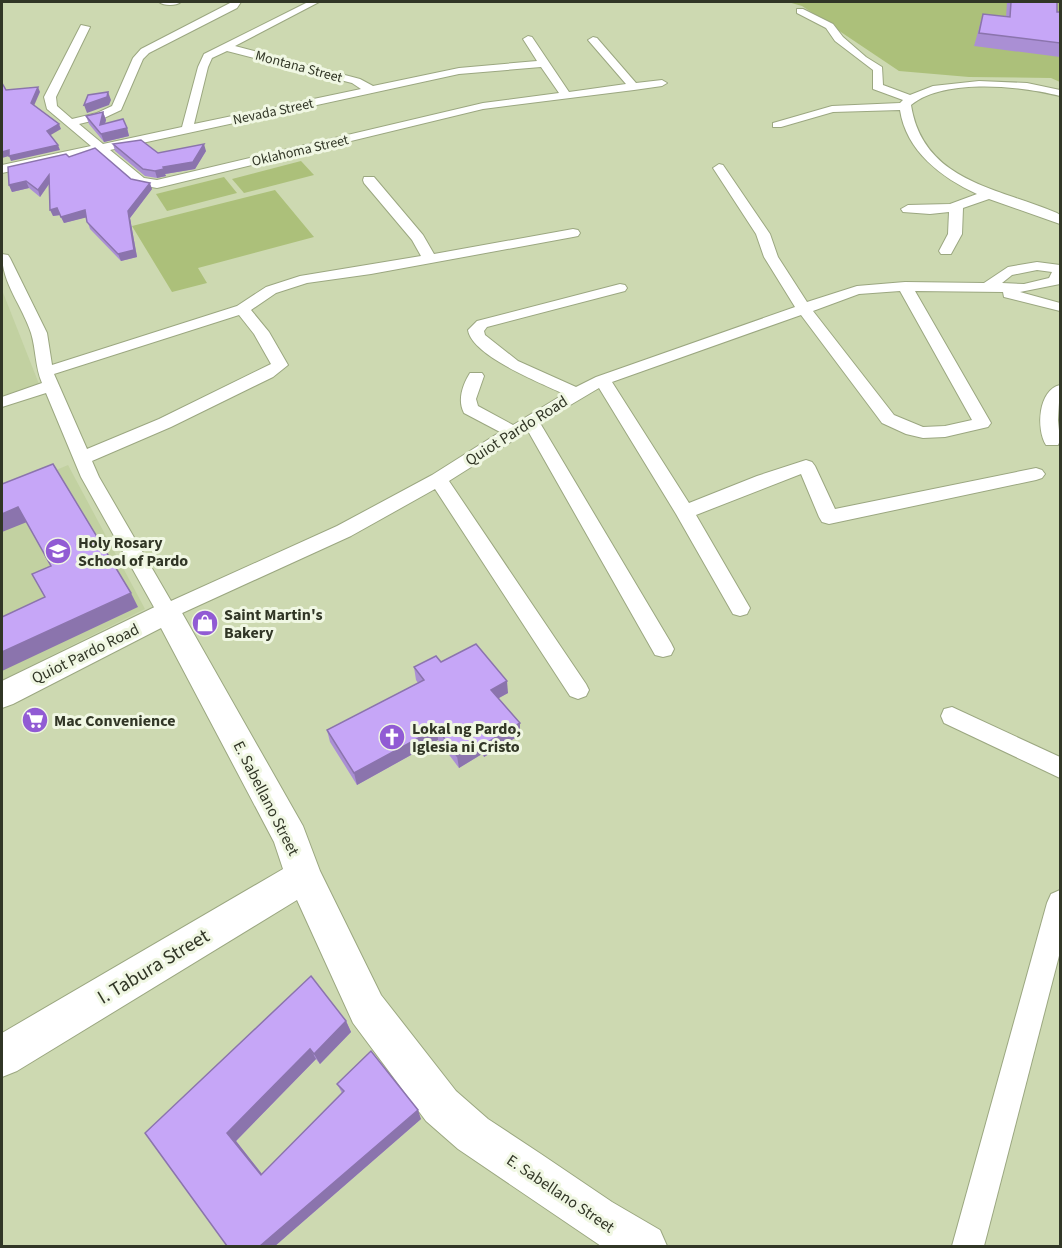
<svg xmlns="http://www.w3.org/2000/svg" width="1062" height="1248" font-family="'Source Sans 3',sans-serif">
<style>
.built{fill:#c2d1a1}
.green{fill:#acc07a}
.lines{fill:none;stroke-linecap:round;stroke-linejoin:round}
.street-casing{stroke:#9ba780;stroke-width:2}
.secondary-casing{stroke:#9ba780;stroke-width:2}
.street{fill:#fff;fill-rule:evenodd}
.secondary{fill:#fff;fill-rule:evenodd}
.wall{fill:#aa8fd4}
.shaded-wall{fill:#8b74ad}
.building{fill:#c6a6f7;stroke:#8b74ad;stroke-width:1.5}
.labels{text-anchor:middle;stroke-width:6;stroke-linejoin:round;paint-order:stroke}
.far-street-label{font-size:14px;fill:#313626;stroke:#f0f7e3}
.street-label{font-size:16px;fill:#313626;stroke:#f0f7e3}
.poi-label{font-size:16px;font-weight:bold;fill:#313626;stroke:#f0f7e3;text-anchor:start}
.near-street-label{font-size:20px;fill:#313626;stroke:#f0f7e3}
</style>
<rect width="100%" height="100%" fill="#cdd9b1"/>
<!-- built -->
<g class="built">
<polygon points="2,290 39,384 2,396"/>
<polygon points="68,465 145,609 2,680 2,493"/>
</g>
<!-- green -->
<g class="green">
<polygon points="788,2 1060,2 1060,82 1051,78 969,77 899,71 802,6"/>
<polygon points="301,161 314,175 244,193 232,179"/>
<polygon points="224,177 237,193 167,211 156,194"/>
<polygon points="275,190 314,237 198,268 207,283 172,292 132,226"/>
</g>
<g class="lines">
<defs>
<g id="street">
<path d="M159,2H181C176,6 164,6 159,2Z"/>
<path d="M232,2H241L237,8L149,53L143,59L121,110L104,118L79,124L103,144L182,127L198,67L204,54L308,2H319L235,46L360,79L373,86L459,68L537,61L523,39L528,36L532,37L569,92L626,84L588,40L593,37L597,38L636,83L662,80L667,83L662,86L634,90L483,109L157,188L135,184L98,152L2,173V165L91,146L47,109L44,97L81,25L90,27L56,97L57,106L72,119L97,113L112,106L133,58L141,49ZM227,51L352,83L361,89L194,124L208,67L212,58ZM541,67L559,93L483,103L157,180L144,178L110,150L459,74Z"/>
<path d="M797,9H803L833,24L843,37L866,57L882,67L883,85L910,95L933,86L979,81L1027,83L1060,90V96C1020,86 945,78 911,105C923,182 999,188 1057,213L1060,215V224L989,199L963,208L962,234L951,254H941L939,251L948,234L949,212L930,214L903,212L901,209L908,205L950,204L977,194C942,178 906,151 900,110L833,112L781,127H773V123L832,106L900,103L903,100L873,89V70L835,41L826,28L797,13Z"/>
<path d="M719,164L723,165L770,234L778,257L807,302L857,286L905,282L984,283L1008,267L1037,262L1060,265V284L1020,292L1060,303V311L1004,297L1003,292L915,291L991,423L988,427L945,437L923,438L906,434L882,423L801,315L612,382L689,503L757,476L806,460L812,462L815,466L835,509L1036,468L1042,470L1045,474L1042,478L1036,480L829,524L822,522L819,517L801,474L696,515L750,608L747,614L740,616L733,614L676,514L599,388L540,423L671,643L674,649L671,655L663,657L655,655L528,431L449,481L586,684L589,690L586,696L578,699L570,696L435,489L351,536L167,620L160,618L81,477L46,393L2,407V397L42,383C35,367 36,349 31,333C22,305 2,284 2,254L8,255L10,258L47,333L52,365L237,306L266,287L300,276L421,256L412,240L364,183L363,180L364,177H374L423,235L434,254L573,229L578,230L580,233L578,236L573,237L371,274L307,283L276,293L251,310L269,332L288,365L273,377L171,427L92,461L99,477L171,601L337,526L432,475L500,432L464,413C457,400 463,384 470,373H482L484,376L476,399L478,406L513,425L564,394C541,383 472,356 468,330L477,321L620,284L625,285L627,288L625,291L487,327L484,331L485,335L518,361L576,387L596,377L795,307L764,257L756,234L713,168ZM1037,270L1052,272L1049,278L1024,284L1002,283L1012,275ZM900,291L972,420L945,426L923,427L894,415L813,311L859,294ZM239,315L254,334L271,364L159,419L87,449L54,374Z"/>
<path d="M1060,385L1058,420L1060,441L1058,445H1046C1036,429 1038,390 1060,385Z"/>
<polygon points="952,707 1060,757 1060,778 944,723 941,716 944,709"/>
<polygon points="1060,890 1060,952 984,1246 952,1246 1047,903 1051,894"/>
</g>
<polygon id="secondary" points="167,601 177,604 303,826 320,871 381,995 456,1091 488,1119 541,1154 612,1202 660,1230 667,1246 601,1246 458,1149 426,1121 353,1023 297,900 17,1071 2,1077 2,1033 283,869 274,842 161,628 13,704 2,708 2,681"/>
</defs>
<!-- street casing -->
<use href="#street" class="street-casing"/>
<!-- secondary casing -->
<use href="#secondary" class="secondary-casing"/>
<!-- street -->
<use href="#street" class="street"/>
<!-- secondary -->
<use href="#secondary" class="secondary"/>
</g>
<!-- wall -->
<g class="wall">
<polygon points="1007,2 1057,2 1057,12 1060,12 1060,57 974,46 983,14 1006,17"/>
<polygon points="103,112 106,120 105,124 127,128 129,136 104,142 89,124 86,116"/>
<polygon points="113,144 158,153 206,151 195,169 165,174 166,176 157,178 145,176 115,151"/>
<polygon points="69,157 131,179 152,189 130,218 137,257 121,261 90,229 86,217 64,223 60,215 53,216 49,184 40,197 29,188 12,192 9,185"/>
<polygon points="441,662 508,693 498,698 520,723 520,735 484,757 482,754 459,768 438,740 357,785 330,742 327,730 418,683 416,680 414,667"/>
<polygon points="346,1021 351,1032 320,1064 316,1059 236,1141 262,1174 342,1093 337,1084 421,1119 275,1246 227,1246 145,1133"/>
</g>
<!-- shaded-wall -->
<g class="shaded-wall">
<polygon points="38,87 40,92 33,108 31,103"/>
<polygon points="108,92 111,100 109,105 87,113 84,105"/>
<polygon points="103,112 106,120 102,133 100,125"/>
<polygon points="59,124 61,129 49,136 47,131"/>
<polygon points="127,128 129,136 104,142 101,134"/>
<polygon points="204,144 206,151 195,169 165,174 166,176 157,178 155,171"/>
<polygon points="58,145 60,150 11,161 9,156 2,158 2,152 9,150"/>
<polygon points="49,175 51,181 40,197 38,190"/>
<polygon points="26,181 29,188 12,192 9,185"/>
<polygon points="150,183 152,189 130,218 137,257 121,261 118,254 128,211"/>
<polygon points="57,208 60,215 53,216 50,210"/>
<polygon points="85,210 88,217 64,223 61,217"/>
<polygon points="18,507 27,522 2,532 2,514"/>
<polygon points="131,593 138,607 2,671 2,652"/>
<polygon points="507,681 508,693 492,702 491,690"/>
<polygon points="520,723 520,735 484,757 483,745"/>
<polygon points="437,728 438,740 357,785 354,773"/>
<polygon points="481,743 482,754 459,768 457,756"/>
<polygon points="346,1021 351,1032 320,1064 314,1054"/>
<polygon points="310,1049 316,1059 236,1141 269,1183 261,1175 227,1133"/>
<polygon points="418,1110 421,1119 275,1246 260,1246"/>
</g>
<!-- building -->
<g class="building">
<polygon points="1011,2 1057,2 1057,12 1060,12 1060,43 979,33 983,14 1010,17"/>
<polygon points="2,83 6,90 38,87 31,103 59,124 47,131 58,145 9,156 9,150 2,152"/>
<polygon points="108,92 107,97 84,105 88,95"/>
<polygon points="103,112 100,125 123,119 127,128 101,134 86,116"/>
<polygon points="141,140 158,153 204,144 193,162 163,167 164,169 155,171 143,169 113,144"/>
<polygon points="95,148 131,179 150,183 128,211 134,250 118,254 87,222 85,210 61,217 57,208 50,210 49,175 38,190 26,181 9,185 8,167 66,154 69,157"/>
<polygon points="53,464 131,593 2,652 2,617 45,597 32,574 51,566 18,507 2,514 2,484"/>
<polygon points="476,644 507,681 491,690 520,723 483,745 481,743 457,756 437,728 354,773 327,730 424,680 414,667 436,656 441,662"/>
<polygon points="311,976 346,1021 314,1054 310,1049 227,1133 261,1175 344,1091 337,1084 371,1051 418,1110 260,1246 227,1246 145,1133"/>
</g>
<!-- icons -->
<defs>
<symbol id="school-disc" viewBox="-11 -11 22 22"><circle r="9.5" fill="#915bd4" stroke="#f0f7e3"/><path d="M0-5L7-2L0 1L-7-2ZM-4 1L0 2.5L4 1V4Q0 6-4 4Z" fill="#fff"/></symbol>
<symbol id="shop-disc" viewBox="-11 -11 22 22"><circle r="9.5" fill="#915bd4" stroke="#f0f7e3"/><path d="M-5-2.5h2.3a2.7 3.5 0 0 1 5.4 0H5L5.5 6h-11ZM-1.5-2.5h3a1.5 2.3 0 0 0-3 0Z" fill="#fff"/></symbol>
<symbol id="supermarket-disc" viewBox="-11 -11 22 22"><circle r="9.5" fill="#915bd4" stroke="#f0f7e3"/><path d="M-6-5.5h2.5l.6 2H6L4.5 2H-2.5L-4.4-4H-6ZM-1.5 3.2a1.3 1.3 0 1 0 .1 0ZM3 3.2a1.3 1.3 0 1 0 .1 0Z" fill="#fff"/></symbol>
<symbol id="church-disc" viewBox="-11 -11 22 22"><circle r="9.5" fill="#915bd4" stroke="#f0f7e3"/><path d="M-1.2-6h2.4v3.5h3.3v2.4h-3.3V6h-2.4V-.1h-3.3v-2.4h3.3Z" fill="#fff"/></symbol>
</defs>
<g fill-rule="evenodd">
<use href="#school-disc" x="43" y="536" width="30" height="30"/>
<use href="#shop-disc" x="190" y="608" width="30" height="30"/>
<use href="#supermarket-disc" x="20" y="705" width="30" height="30"/>
<use href="#church-disc" x="377" y="722" width="30" height="30"/>
</g>
<g class="labels">
<!-- far-street labels -->
<g class="far-street-label">
<text transform="translate(299 66) rotate(15)" y="5">Montana Street</text>
<text transform="translate(273 111) rotate(-12)" y="5">Nevada Street</text>
<text transform="translate(300 150) rotate(-13)" y="5">Oklahoma Street</text>
</g>
<!-- street labels -->
<g class="street-label">
<text transform="translate(516 430) rotate(-32)" y="6">Quiot Pardo Road</text>
<text transform="translate(85 653) rotate(-26)" y="6">Quiot Pardo Road</text>
<text transform="translate(267 798) rotate(63)" y="6">E. Sabellano Street</text>
<text transform="translate(561 1193) rotate(34)" y="6">E. Sabellano Street</text>
</g>
<!-- poi labels -->
<g class="poi-label">
<text x="78" y="548">Holy Rosary<tspan x="78" dy="18">School of Pardo</tspan></text>
<text x="224" y="620">Saint Martin's<tspan x="224" dy="18">Bakery</tspan></text>
<text x="54" y="726">Mac Convenience</text>
<text x="412" y="734">Lokal ng Pardo,<tspan x="412" dy="18">Iglesia ni Cristo</tspan></text>
</g>
<!-- near-street labels -->
<g class="near-street-label">
<text transform="translate(153 966) rotate(-31)" y="7">I. Tabura Street</text>
</g>
</g>
<!-- border -->
<rect width="1062" height="1248" fill="none" stroke="#313626" stroke-width="6"/>
</svg>
